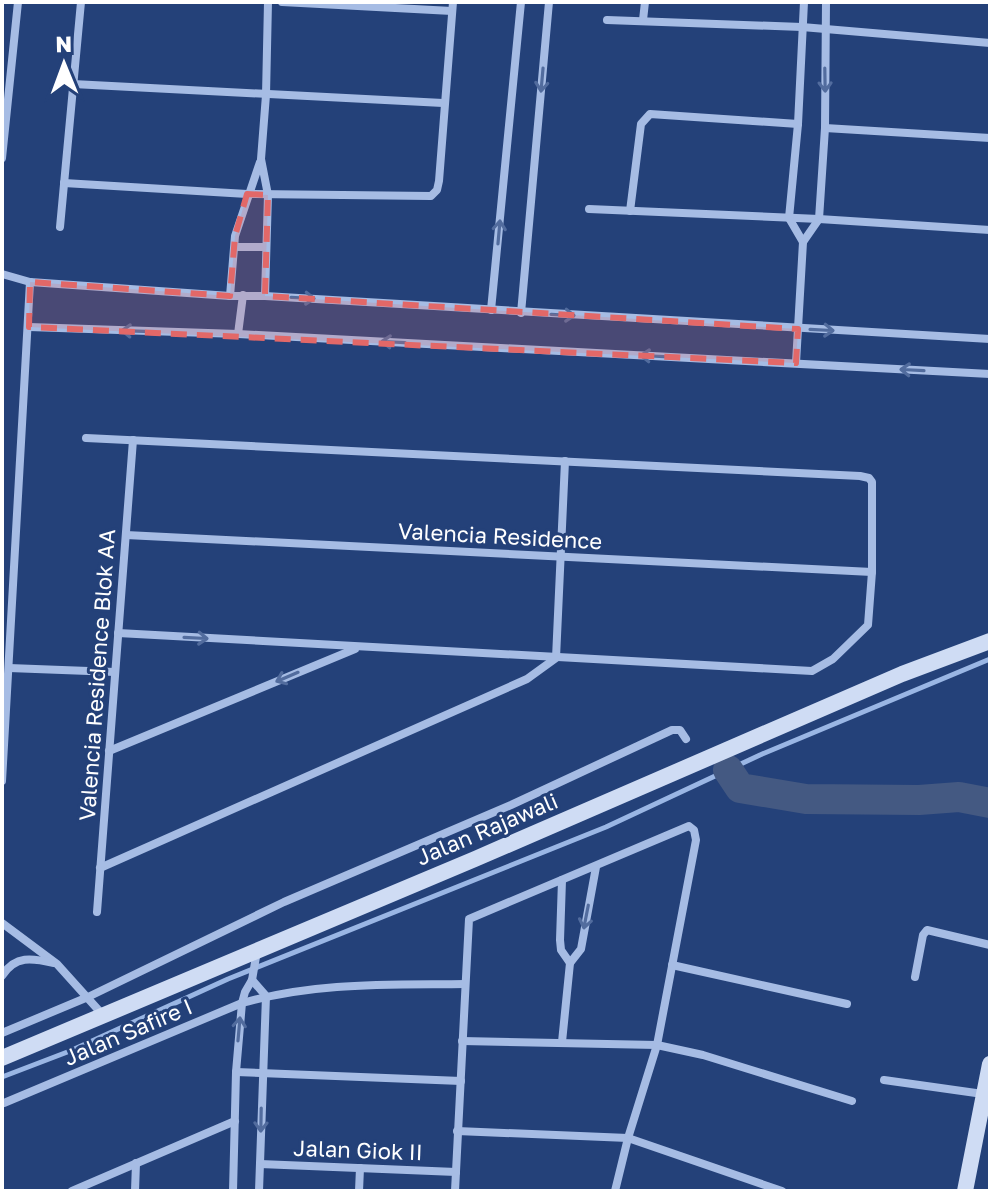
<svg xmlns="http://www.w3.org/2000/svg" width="992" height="1193" font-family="'Golos Text',sans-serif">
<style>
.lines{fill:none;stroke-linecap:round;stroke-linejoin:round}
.stream{stroke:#9ab6e4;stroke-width:5}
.river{stroke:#445982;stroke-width:30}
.street{stroke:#a6bce4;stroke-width:8}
.secondary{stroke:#cfdcf4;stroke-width:16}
.oneway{stroke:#526c9e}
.marked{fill:#e26868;fill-opacity:0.2;stroke:#e26868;stroke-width:6;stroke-dasharray:16 10;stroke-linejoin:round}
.labels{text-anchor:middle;stroke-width:6;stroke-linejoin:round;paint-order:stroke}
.street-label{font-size:22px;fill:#fff;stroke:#244179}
</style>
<rect width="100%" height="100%" fill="#244179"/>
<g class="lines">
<!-- stream -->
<polyline class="stream" points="2,1077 70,1051 228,979 606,827 760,755 990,659"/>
<!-- river -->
<polyline class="river" points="728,770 740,788 806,799 919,800 959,797 990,803"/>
<!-- street -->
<g class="street">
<polyline points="282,2 452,11"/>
<polyline points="607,20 802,27 990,43"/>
<polyline points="643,20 645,2"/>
<polyline points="73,84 443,103"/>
<polyline points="825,128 990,138"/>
<polyline points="2,158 18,2"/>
<polyline points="64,183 247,194 431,196 437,190 439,181 453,2"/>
<polyline points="589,209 819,219 990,230"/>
<polyline points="630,211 641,124 650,114 798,124"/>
<polyline points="60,227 81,2"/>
<polyline points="803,242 789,218 798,124 804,2"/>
<polyline points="235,247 266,247"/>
<polyline points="2,274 30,282 230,296 265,296 990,339"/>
<polyline points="230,296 235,236 260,162"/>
<polyline points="265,296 268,195 261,159 266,95 268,2"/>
<polyline points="491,310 521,2"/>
<polyline points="521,313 549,2"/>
<polyline points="29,327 238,334 990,374"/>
<polyline points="238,334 243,295"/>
<polyline points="796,363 803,242 819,219 825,128 826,2"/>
<polyline points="86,438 860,476 869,478 872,482 872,572 868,625 833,659 812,671 118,633"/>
<polyline points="126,535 872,572"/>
<polyline points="9,668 115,672"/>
<polyline points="109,751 355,649"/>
<polyline points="2,781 30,282"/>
<polyline points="100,868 527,679 556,658 565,461"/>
<polyline points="562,880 560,940 561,950 570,963"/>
<polyline points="97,912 133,440"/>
<polyline points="2,923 57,964 102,1014"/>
<polyline points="672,965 847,1004"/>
<path d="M2,976C15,955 32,958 54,963"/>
<polyline points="915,977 923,935 927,930 990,945"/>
<polyline points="252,980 266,996 259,1191"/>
<polyline points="2,1033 88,997 284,902 511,805 672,730 680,730 686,739"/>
<polyline points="462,1041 657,1045 703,1055 852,1101"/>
<polyline points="562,1042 570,963 581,949 596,867"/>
<polyline points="236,1072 461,1081"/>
<polyline points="884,1080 983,1094"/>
<path d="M4,1103L242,1003C317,982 387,985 465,984"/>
<polyline points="457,1131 628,1138 782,1191"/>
<polyline points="260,1164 456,1172"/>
<polyline points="72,1191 235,1121"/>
<polyline points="135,1191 136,1163"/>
<polyline points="233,1191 236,1072 242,1003 245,992 252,980 257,951"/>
<polyline points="359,1191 360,1168"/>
<polyline points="455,1191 469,919 689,826 694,830 696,840 657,1045 628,1138 615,1191"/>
</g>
<!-- secondary -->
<g class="secondary">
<polyline points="2,1058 475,859 902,674 990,641"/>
<polyline points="965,1191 990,1064"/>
</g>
</g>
<!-- one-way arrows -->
<defs><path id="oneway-shaft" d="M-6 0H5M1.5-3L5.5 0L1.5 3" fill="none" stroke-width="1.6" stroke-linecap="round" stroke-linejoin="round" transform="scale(2)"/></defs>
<g class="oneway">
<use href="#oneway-shaft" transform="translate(542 80) rotate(95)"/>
<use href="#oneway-shaft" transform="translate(825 80) rotate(89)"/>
<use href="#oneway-shaft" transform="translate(499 232) rotate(-85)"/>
<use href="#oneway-shaft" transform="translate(303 298) rotate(3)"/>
<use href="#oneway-shaft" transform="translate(563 315) rotate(3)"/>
<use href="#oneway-shaft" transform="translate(822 330) rotate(3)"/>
<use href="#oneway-shaft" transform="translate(133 331) rotate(-178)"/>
<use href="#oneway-shaft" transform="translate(393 342) rotate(-177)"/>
<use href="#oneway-shaft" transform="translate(652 356) rotate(-177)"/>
<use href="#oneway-shaft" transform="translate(912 370) rotate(-177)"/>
<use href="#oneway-shaft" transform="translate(196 638) rotate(3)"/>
<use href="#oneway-shaft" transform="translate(287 677) rotate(157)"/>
<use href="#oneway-shaft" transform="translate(586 917) rotate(101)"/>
<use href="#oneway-shaft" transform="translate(239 1029) rotate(-85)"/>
<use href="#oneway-shaft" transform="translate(261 1120) rotate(91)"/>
</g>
<!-- marked area -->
<path class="marked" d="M247,194L268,195L265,296L798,329L796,363L29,327L30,282L230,296L235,236Z"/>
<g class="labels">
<!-- street labels -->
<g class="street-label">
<text transform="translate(500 536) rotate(3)" y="8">Valencia Residence</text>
<text transform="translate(97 675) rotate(-86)" y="8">Valencia Residence Blok AA</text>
<text transform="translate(487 829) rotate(-23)" y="8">Jalan Rajawali</text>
<text transform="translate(128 1032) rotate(-23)" y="8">Jalan Safire I</text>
<text transform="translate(358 1150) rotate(2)" y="8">Jalan Giok II</text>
</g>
</g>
<!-- border -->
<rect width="992" height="1193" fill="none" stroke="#ffffff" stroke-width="8"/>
<!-- north arrow -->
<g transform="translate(64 64) rotate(359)" stroke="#244179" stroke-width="6" paint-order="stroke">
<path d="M0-6L14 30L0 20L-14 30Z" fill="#ffffff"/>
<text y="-12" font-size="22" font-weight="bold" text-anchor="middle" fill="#ffffff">N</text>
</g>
</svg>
